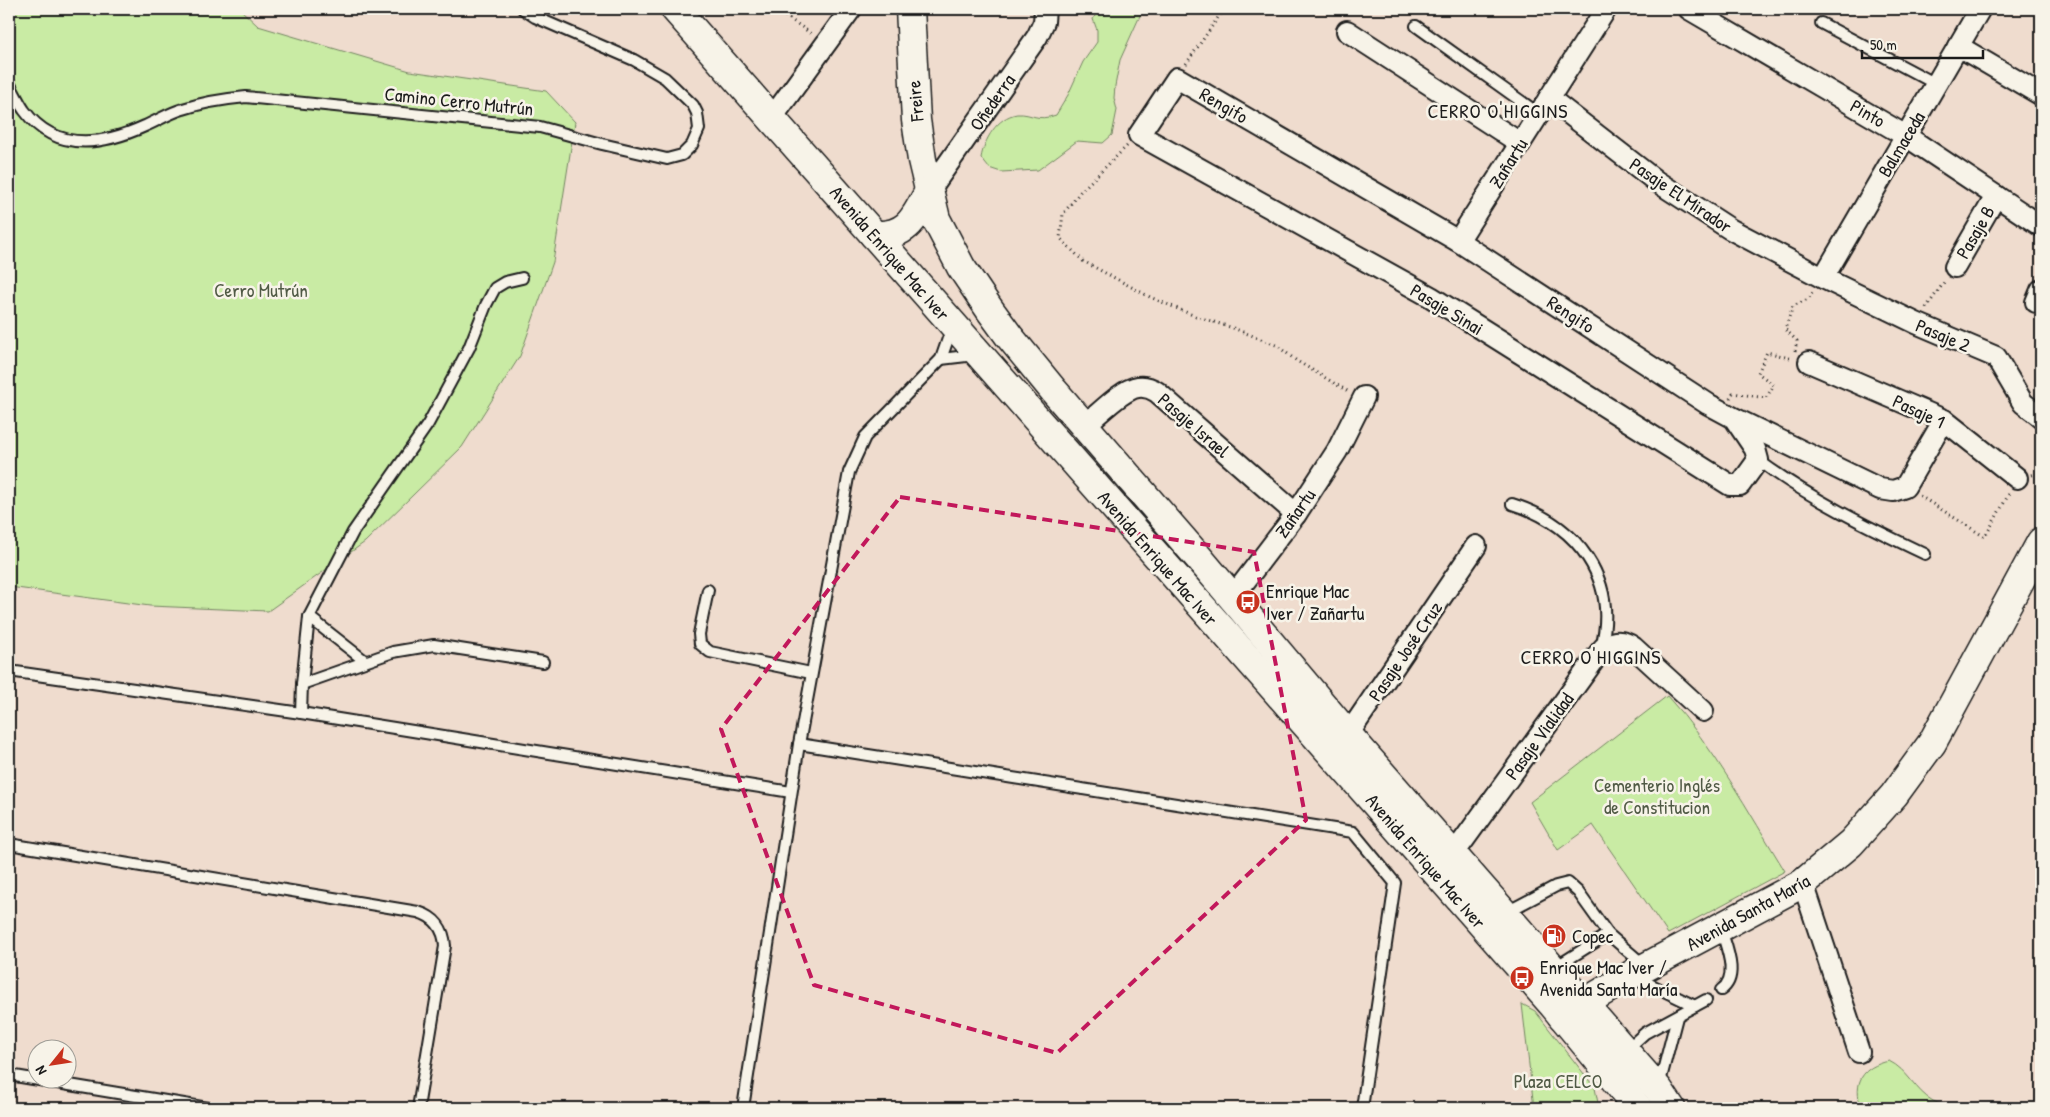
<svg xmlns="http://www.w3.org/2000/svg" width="2050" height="1117" font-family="'Patrick Hand',sans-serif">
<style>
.green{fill:#c9eba4;stroke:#728460}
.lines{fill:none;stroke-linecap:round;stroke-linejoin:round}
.lane-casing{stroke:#1c1c1c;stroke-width:14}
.street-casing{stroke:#1c1c1c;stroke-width:24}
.secondary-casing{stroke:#1c1c1c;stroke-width:31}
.primary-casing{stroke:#1c1c1c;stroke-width:31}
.path{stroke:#1c1c1c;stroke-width:3;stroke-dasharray:1 4;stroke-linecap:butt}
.lane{stroke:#f7f3e8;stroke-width:10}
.street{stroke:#f7f3e8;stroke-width:20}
.secondary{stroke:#f7f3e8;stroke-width:28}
.primary{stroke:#f7f3e8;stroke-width:28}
.marked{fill:none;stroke:#c2185b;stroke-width:4;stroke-dasharray:10 6;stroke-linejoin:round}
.labels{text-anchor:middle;stroke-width:5;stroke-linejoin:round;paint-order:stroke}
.street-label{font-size:19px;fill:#1c1c1c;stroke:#f7f3e8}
.park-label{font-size:19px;fill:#505a45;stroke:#f7f3e8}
.poi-label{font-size:19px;fill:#1c1c1c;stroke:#f7f3e8;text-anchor:start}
.neighbourhood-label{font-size:20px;letter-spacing:1px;fill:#1c1c1c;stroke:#f7f3e8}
</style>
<rect width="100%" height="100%" fill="#efdcce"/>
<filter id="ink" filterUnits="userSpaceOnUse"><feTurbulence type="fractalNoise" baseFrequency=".02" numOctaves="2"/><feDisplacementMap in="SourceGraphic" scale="10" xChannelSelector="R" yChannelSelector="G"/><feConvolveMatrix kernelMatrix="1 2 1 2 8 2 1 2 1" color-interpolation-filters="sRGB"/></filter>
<g filter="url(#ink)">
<!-- green -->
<g class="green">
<polygon points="9,9 240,9 258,26 410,71 546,91 575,122 553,262 520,356 462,447 365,542 268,611 150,606 9,587"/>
<path d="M1099,9H1143L1120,60L1115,86L1114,98L1117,110L1112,135L1103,143L1077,141L1038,170L1001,172L989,168L981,158C984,140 997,117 1017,114C1033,113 1036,122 1056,115L1068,95L1083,62L1097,42V30L1093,19Z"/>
<path d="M1667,696C1714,747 1748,811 1785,871L1668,934L1593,825L1558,850L1530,802Z"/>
<polygon points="1522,1004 1535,1011 1595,1088 1599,1108 1534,1108"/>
<path d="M1889,1061C1908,1070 1915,1091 1933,1101C1939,1104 1948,1106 1955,1108H1861C1853,1082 1862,1067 1889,1061Z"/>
</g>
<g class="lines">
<defs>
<g id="lane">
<polyline points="1821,23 1936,84"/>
<polyline points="1416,26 1539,114"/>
<path d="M9,83C14,92 18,101 24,110C55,153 103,145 145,126C157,121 169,113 183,109C204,102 225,99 246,97L540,127L602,144L667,159L682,155L692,145L699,129L697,113L693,105L665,78L634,60L535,17L523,9"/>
<polyline points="941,359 975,355"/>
<path d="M1758,460C1809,498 1868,527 1925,554"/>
<path d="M1512,504C1577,524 1619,579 1601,648"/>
<polyline points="708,590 699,634 700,644 710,652 811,673"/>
<polyline points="309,617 365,661"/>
<polyline points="9,671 301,713 791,792"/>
<polyline points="302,684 393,652 434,645 543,662"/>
<polyline points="301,713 302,684 309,617 353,532 428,424 469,348 486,305 495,288 505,282 522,278"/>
<polyline points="799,744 1353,832 1395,883 1362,1108"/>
<path d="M9,844L418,912C435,917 444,929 445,946L418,1108"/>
<polyline points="1505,913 1556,886 1568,883 1578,892 1608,934 1644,965"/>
<polyline points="1554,968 1608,934"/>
<polyline points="1635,977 1695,1006"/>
<path d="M1721,990C1740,977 1726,947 1721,929"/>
<polyline points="1626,1050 1645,1033 1706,1000"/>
<polyline points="9,1075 208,1108"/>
<polyline points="1659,1086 1677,1017"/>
<polyline points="743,1108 799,744 849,472 865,437 941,359 952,327"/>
</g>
<g id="street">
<polyline points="1689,9 1906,136 2041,226"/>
<polyline points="1347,31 1520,143"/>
<polyline points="1958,46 2041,95"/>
<polyline points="1549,98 1656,181 1730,229 1823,278 1916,323 1996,357 2023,403 2041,417"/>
<polyline points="772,118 851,9"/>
<polyline points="929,191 1037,37 1044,22 1045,9"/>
<polyline points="1458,241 1606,9"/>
<polyline points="1955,267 1996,196"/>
<polyline points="1823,278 1980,9"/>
<polyline points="2036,302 2041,290"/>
<polyline points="1809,362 1944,420 2017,478"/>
<polyline points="1734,418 1755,449 1758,460 1740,485 1730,485 1431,297 1139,135 1177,78 1458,241 1708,404 1734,418 1880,489 1893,491 1905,487 1944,420"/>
<path d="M1085,425C1098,415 1122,389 1138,387C1145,386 1151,388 1157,392L1296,514"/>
<polyline points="1232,598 1296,514 1337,451 1364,397"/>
<polyline points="1341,745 1476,546"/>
<path d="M1453,855L1600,652C1609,640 1621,639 1633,647L1703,711"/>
<polyline points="1803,883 1859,1052"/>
</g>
<g id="secondary">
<polyline points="675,9 1553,1005 1638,1108"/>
<polyline points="910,9 916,120 922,160 936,219 961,267 990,310 1009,336 1054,391 1199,558 1348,735 1659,1090 1671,1108"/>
<path d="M874,235C908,237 915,217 929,191"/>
</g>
<polyline id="primary" points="1562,1016 1631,975 1803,883 1851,843 1894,795 1932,743 2041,542"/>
</defs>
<!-- lane casing -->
<use href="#lane" class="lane-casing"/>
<!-- street casing -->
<use href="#street" class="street-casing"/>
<!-- secondary casing -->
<use href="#secondary" class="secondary-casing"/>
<!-- primary casing -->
<use href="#primary" class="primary-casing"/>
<!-- path -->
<g class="path">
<polyline points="781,13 812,34"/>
<polyline points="1186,64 1224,9"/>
<polyline points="1127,146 1080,192 1063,214 1060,238 1083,261 1150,297 1195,316 1233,328 1276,345 1297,361 1349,392"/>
<polyline points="1926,308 1945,281"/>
<polyline points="1795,351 1797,341 1785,329 1793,306 1808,299 1814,291"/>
<polyline points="1730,398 1733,393 1766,398 1774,385 1758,373 1767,352 1793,359"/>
<polyline points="2032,475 2041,473"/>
<polyline points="1920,496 1985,537 2010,492"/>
</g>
<!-- lane -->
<use href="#lane" class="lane"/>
<!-- street -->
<use href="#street" class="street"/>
<!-- secondary -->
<use href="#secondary" class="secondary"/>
<!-- primary -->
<use href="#primary" class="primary"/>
</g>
</g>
<!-- marked area -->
<path class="marked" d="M900,497L1254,552L1306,820L1057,1053L814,985L721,729Z"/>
<!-- icons -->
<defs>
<symbol id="bus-disc" viewBox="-11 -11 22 22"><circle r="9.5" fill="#c8321e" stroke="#f7f3e8"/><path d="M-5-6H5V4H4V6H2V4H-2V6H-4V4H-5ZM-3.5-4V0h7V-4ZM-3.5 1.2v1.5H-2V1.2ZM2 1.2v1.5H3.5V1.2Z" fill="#fff"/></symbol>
<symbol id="fuel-disc" viewBox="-11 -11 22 22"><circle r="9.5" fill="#c8321e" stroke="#f7f3e8"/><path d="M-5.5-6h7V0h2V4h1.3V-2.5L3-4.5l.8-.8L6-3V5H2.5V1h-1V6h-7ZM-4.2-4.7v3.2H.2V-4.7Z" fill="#fff"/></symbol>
</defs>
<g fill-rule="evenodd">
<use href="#bus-disc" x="1234" y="588" width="28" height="28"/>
<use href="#fuel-disc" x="1540" y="922" width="28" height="28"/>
<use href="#bus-disc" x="1508" y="964" width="28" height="28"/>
</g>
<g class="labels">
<!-- street labels -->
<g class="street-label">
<text transform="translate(459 101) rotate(6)" y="7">Camino Cerro Mutrún</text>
<text transform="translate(915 101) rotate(-95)" y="7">Freire</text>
<text transform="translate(992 102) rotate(-55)" y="7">Oñederra</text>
<text transform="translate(1224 105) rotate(30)" y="7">Rengifo</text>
<text transform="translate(1868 113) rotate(30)" y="7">Pinto</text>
<text transform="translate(1901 144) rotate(-59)" y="7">Balmaceda</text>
<text transform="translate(1508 163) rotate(-58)" y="7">Zañartu</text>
<text transform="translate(1681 195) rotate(34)" y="7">Pasaje El Mirador</text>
<text transform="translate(1975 232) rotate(-60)" y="7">Pasaje B</text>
<text transform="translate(890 253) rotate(49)" y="7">Avenida Enrique Mac Iver</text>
<text transform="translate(1447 309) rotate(31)" y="7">Pasaje Sinai</text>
<text transform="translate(1571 314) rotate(33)" y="7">Rengifo</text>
<text transform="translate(1943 335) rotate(23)" y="7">Pasaje 2</text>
<text transform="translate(1919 411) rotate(25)" y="7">Pasaje 1</text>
<text transform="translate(1194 425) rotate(41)" y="7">Pasaje Israel</text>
<text transform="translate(1295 513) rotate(-55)" y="7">Zañartu</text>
<text transform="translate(1158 558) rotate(49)" y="7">Avenida Enrique Mac Iver</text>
<text transform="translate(1405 651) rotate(-56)" y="7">Pasaje José Cruz</text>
<text transform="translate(1539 736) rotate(-54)" y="7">Pasaje Vialidad</text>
<text transform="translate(1426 861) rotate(49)" y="7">Avenida Enrique Mac Iver</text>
<text transform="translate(1748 912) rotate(-29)" y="7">Avenida Santa María</text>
</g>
<!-- park labels -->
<g class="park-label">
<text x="261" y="297">Cerro Mutrún</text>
<text x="1657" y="792">Cementerio Inglés<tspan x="1657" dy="22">de Constitucion</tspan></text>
<text x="1558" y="1088">Plaza CELCO</text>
</g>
<!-- poi labels -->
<g class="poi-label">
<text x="1266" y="598">Enrique Mac<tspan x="1266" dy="22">Iver / Zañartu</tspan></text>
<text x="1572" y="943">Copec</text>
<text x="1540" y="974">Enrique Mac Iver /<tspan x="1540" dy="22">Avenida Santa María</tspan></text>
</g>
<!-- neighbourhood labels -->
<g class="neighbourhood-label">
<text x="1498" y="118">CERRO O'HIGGINS</text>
<text x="1591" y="664">CERRO O'HIGGINS</text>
</g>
</g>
<!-- margin -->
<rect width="2050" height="1117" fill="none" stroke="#f7f3e8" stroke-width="30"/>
<rect x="15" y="15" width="2020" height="1087" fill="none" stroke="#1c1c1c" stroke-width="2" filter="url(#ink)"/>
<!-- north arrow -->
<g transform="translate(52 1064) rotate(240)"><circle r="24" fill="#f7f3e8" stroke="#9f9d96"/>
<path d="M0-4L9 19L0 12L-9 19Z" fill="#c8321e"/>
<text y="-8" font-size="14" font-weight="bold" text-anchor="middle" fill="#1c1c1c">N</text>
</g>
<!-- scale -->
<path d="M1862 50v8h121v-8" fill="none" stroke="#1c1c1c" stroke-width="2.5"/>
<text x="1870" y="50" font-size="15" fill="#1c1c1c" stroke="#f7f3e8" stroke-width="4" paint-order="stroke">50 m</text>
</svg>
